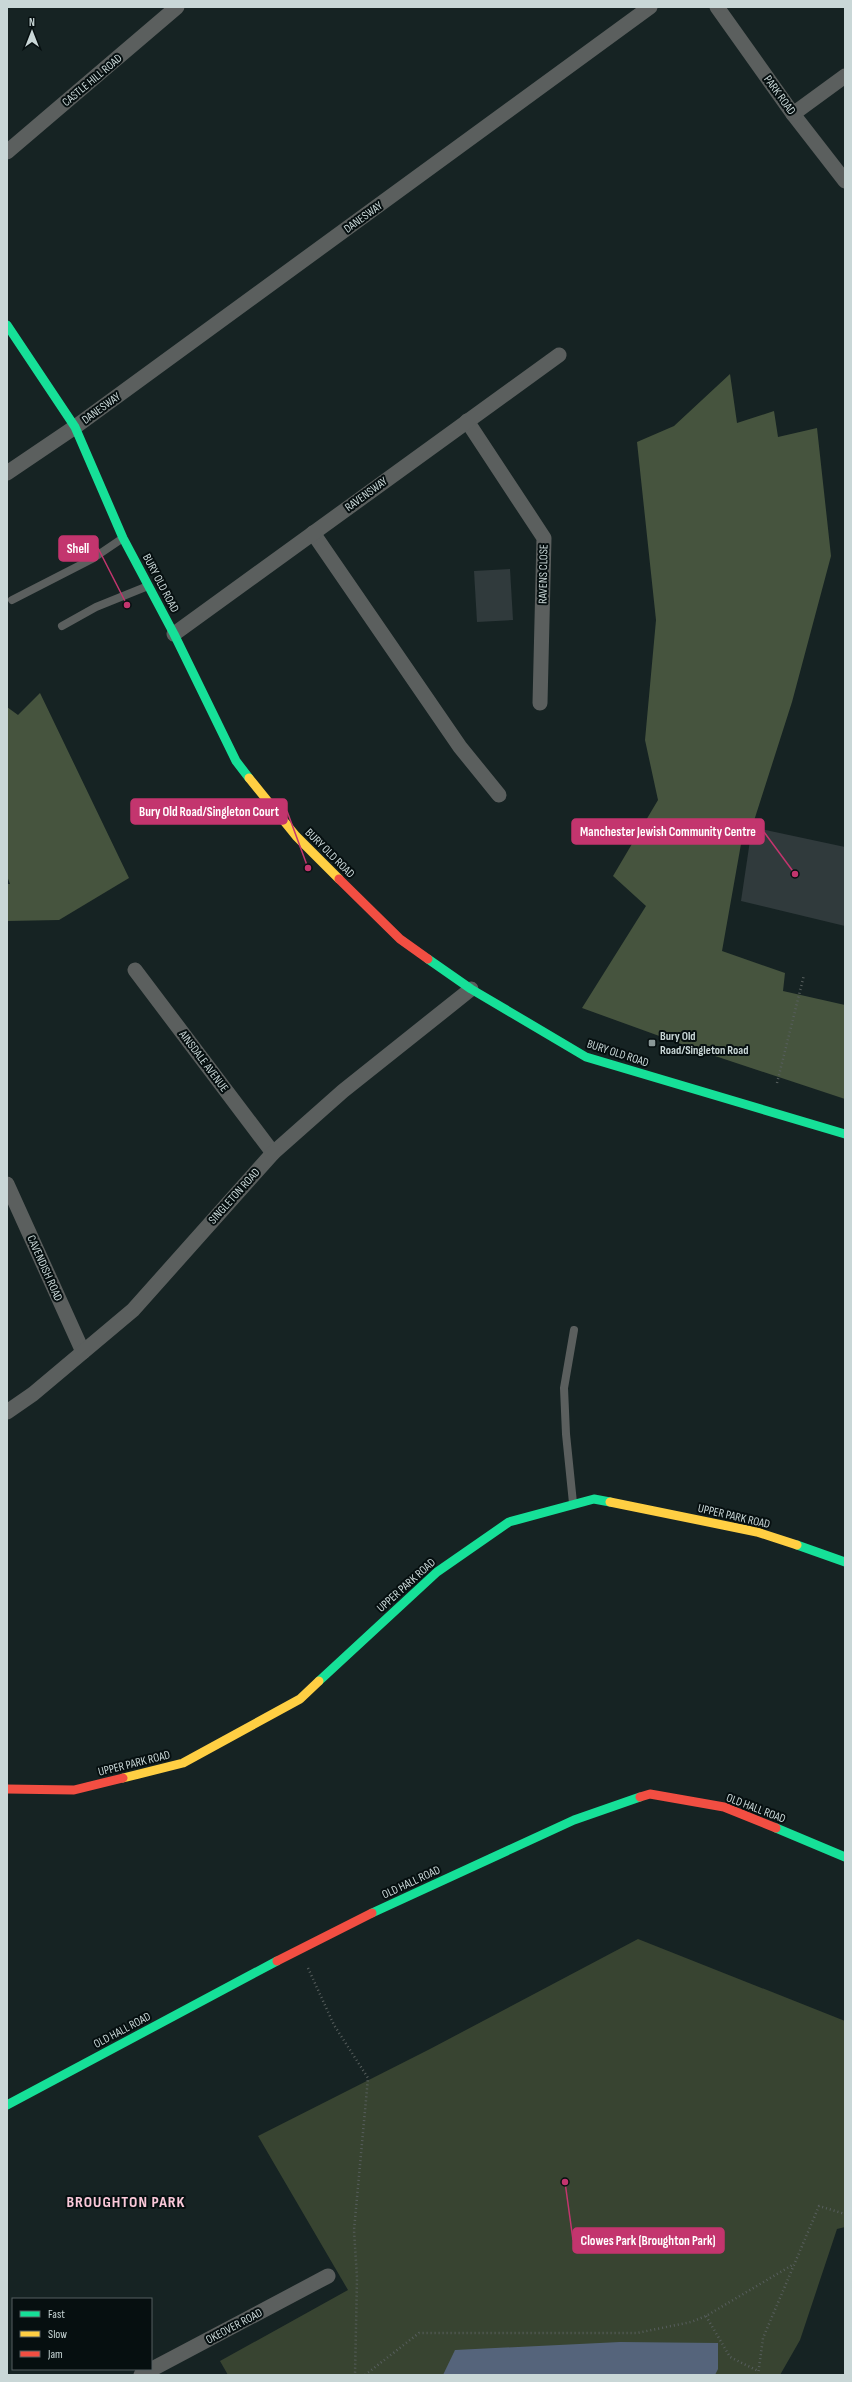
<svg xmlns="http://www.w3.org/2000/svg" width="852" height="2382" font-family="'Sofia Sans Condensed',sans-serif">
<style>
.green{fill:#384431}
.forest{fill:#46543e}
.water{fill:#55647b}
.building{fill:#303a3c}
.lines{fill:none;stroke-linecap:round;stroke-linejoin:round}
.path{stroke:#575e5d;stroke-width:2.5;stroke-dasharray:1 3;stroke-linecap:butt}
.lane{stroke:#5b5f5e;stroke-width:8}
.street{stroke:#5b5f5e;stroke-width:15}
.fast{stroke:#16e098;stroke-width:9}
.slow{stroke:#ffcf43;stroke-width:9}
.jam{stroke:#f24e42;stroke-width:9}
.poi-dot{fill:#8a9898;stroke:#060f10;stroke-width:1.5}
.labels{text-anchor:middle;stroke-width:4;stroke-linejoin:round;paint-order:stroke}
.street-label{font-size:12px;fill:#c9d7d7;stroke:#060f10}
.poi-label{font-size:12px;font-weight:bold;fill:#c9d7d7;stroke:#060f10;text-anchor:start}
.district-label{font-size:16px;font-weight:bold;letter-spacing:1px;fill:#fac8d9;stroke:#060f10}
.leader{fill:none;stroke:#c3356e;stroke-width:1.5}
.callout-dot{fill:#c3356e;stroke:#060f10;stroke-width:1.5}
.callout{fill:#c3356e;stroke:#c3356e;stroke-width:1.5}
.callout-label{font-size:13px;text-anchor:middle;font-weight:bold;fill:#fff}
</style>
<rect width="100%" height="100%" fill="#162323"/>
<!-- green -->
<polygon class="green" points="638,1939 845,2021 845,2227 837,2229 800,2340 780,2375 228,2375 220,2361 348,2290 258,2136 430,2049"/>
<!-- forest -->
<g class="forest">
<polygon points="730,374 737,423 774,411 778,437 817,428 831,556 792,702 752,827 741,844 722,951 785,973 783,991 845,1005 845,1099 709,1054 582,1008 646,906 613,876 658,800 645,740 656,620 637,442 674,426"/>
<polygon points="40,693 129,878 59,920 7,921 7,884 10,884 7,876 7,707 18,715"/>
</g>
<!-- water -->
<polygon class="water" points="620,2342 718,2343 718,2369 715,2375 443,2375 455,2350"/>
<!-- building -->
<g class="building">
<polygon points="510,569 513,620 477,622 474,571"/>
<polygon points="752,827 845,847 845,926 741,901"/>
</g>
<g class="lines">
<!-- path -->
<g class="path">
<polyline points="777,1083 804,975"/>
<polyline points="308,1968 334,2025 368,2078 354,2230 357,2278 355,2375"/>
<polyline points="706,2316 730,2357 758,2371"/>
<polyline points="365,2375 419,2333 637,2333 691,2322 706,2316 794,2264"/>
<polyline points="758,2375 763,2338 819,2206 845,2214"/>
</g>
<!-- lane -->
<g class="lane">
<polyline points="12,600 92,559 123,538"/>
<polyline points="62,626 96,607 148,586"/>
<polyline points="573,1503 566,1434 564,1388 574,1330"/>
</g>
<!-- street -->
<g class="street">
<polyline points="717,7 793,114 845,181"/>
<polyline points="793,114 845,76"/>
<polyline points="7,152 177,7"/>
<polyline points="467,421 544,538 540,703"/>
<polyline points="7,473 75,427 650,7"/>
<polyline points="313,533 460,747 499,795"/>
<polyline points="174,634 559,355"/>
<polyline points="135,970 273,1153"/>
<polyline points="7,1184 83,1352"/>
<polyline points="7,1412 33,1394 133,1310 273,1153 343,1091 471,989"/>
<polyline points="141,2375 328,2276"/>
</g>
<!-- fast -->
<g class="fast">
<polyline points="7,325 75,427 123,538 174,634 236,761 249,778"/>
<polyline points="428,959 471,989 586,1057 845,1134"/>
<polyline points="797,1545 845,1562"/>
<polyline points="319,1681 437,1572 509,1522 594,1499 610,1502"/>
<polyline points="776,1828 845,1857"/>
<polyline points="372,1913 574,1820 640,1797"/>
<polyline points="7,2105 277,1961"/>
</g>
<!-- slow -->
<g class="slow">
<polyline points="249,778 296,836 339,879"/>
<polyline points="610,1502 757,1532 797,1545"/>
<polyline points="123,1778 183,1763 300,1699 319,1681"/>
</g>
<!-- jam -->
<g class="jam">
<polyline points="339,879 400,939 428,959"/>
<polyline points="7,1789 74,1790 123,1778"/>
<polyline points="640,1797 650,1794 724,1807 776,1828"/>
<polyline points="277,1961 372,1913"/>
</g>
</g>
<!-- markers -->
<rect class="poi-dot" x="648" y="1039" width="8" height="8" rx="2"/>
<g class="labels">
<!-- street labels -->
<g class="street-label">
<text transform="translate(92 80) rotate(-40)" y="4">CASTLE HILL ROAD</text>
<text transform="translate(780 95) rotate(54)" y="4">PARK ROAD</text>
<text transform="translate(363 217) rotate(-36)" y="4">DANESWAY</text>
<text transform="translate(101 408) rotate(-36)" y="4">DANESWAY</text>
<text transform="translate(366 494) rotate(-36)" y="4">RAVENSWAY</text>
<text transform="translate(543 574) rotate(-89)" y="4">RAVENS CLOSE</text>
<text transform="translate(161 583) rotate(62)" y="4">BURY OLD ROAD</text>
<text transform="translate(330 853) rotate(45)" y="4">BURY OLD ROAD</text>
<text transform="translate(618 1053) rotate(18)" y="4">BURY OLD ROAD</text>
<text transform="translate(204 1061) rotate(53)" y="4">AINSDALE AVENUE</text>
<text transform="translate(234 1196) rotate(-48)" y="4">SINGLETON ROAD</text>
<text transform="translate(45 1268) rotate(66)" y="4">CAVENDISH ROAD</text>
<text transform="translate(734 1516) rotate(13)" y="4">UPPER PARK ROAD</text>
<text transform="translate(406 1585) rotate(-42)" y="4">UPPER PARK ROAD</text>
<text transform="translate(134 1763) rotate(-14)" y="4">UPPER PARK ROAD</text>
<text transform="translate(756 1808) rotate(21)" y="4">OLD HALL ROAD</text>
<text transform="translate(411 1882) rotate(-25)" y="4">OLD HALL ROAD</text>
<text transform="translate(122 2030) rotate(-28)" y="4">OLD HALL ROAD</text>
<text transform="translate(234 2326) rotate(-28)" y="4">OKEOVER ROAD</text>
</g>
<!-- poi labels -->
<g class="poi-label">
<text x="660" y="1040">Bury Old<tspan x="660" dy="14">Road/Singleton Road</tspan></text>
</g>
<!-- district labels -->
<g class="district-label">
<text x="126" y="2207">BROUGHTON PARK</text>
</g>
</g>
<!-- callouts -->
<path class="leader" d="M127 605L98 548M308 868L287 811M795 874L764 832M565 2182L573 2240"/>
<g class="callout-dot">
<circle cx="127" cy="605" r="4"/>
<circle cx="308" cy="868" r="4"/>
<circle cx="795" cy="874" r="4"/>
<circle cx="565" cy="2182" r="4"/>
</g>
<g class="callout">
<rect x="59" y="536" width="39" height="25" rx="4"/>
<rect x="131" y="799" width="156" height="25" rx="4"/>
<rect x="572" y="819" width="192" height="25" rx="4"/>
<rect x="573" y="2228" width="151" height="25" rx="4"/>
</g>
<g class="callout-label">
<text x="78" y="553">Shell</text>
<text x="209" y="816">Bury Old Road/Singleton Court</text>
<text x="668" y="836">Manchester Jewish Community Centre</text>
<text x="648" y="2245">Clowes Park (Broughton Park)</text>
</g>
<!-- border -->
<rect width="852" height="2382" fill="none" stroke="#c9d7d7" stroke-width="16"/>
<!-- legend -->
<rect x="12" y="2298" width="140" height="72" fill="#060f10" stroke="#545f60"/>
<rect x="20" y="2311" width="20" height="6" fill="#16e098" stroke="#545f60"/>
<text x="48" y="2318" font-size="12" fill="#c9d7d7">Fast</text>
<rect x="20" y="2331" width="20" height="6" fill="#ffcf43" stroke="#545f60"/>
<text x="48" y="2338" font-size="12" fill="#c9d7d7">Slow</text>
<rect x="20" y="2351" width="20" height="6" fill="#f24e42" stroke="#545f60"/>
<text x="48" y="2358" font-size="12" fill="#c9d7d7">Jam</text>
<!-- north arrow -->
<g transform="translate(32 32)" stroke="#060f10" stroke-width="3" paint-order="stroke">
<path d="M0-3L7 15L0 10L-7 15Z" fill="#c9d7d7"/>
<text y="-6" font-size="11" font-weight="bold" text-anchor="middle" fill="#c9d7d7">N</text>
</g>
</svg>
